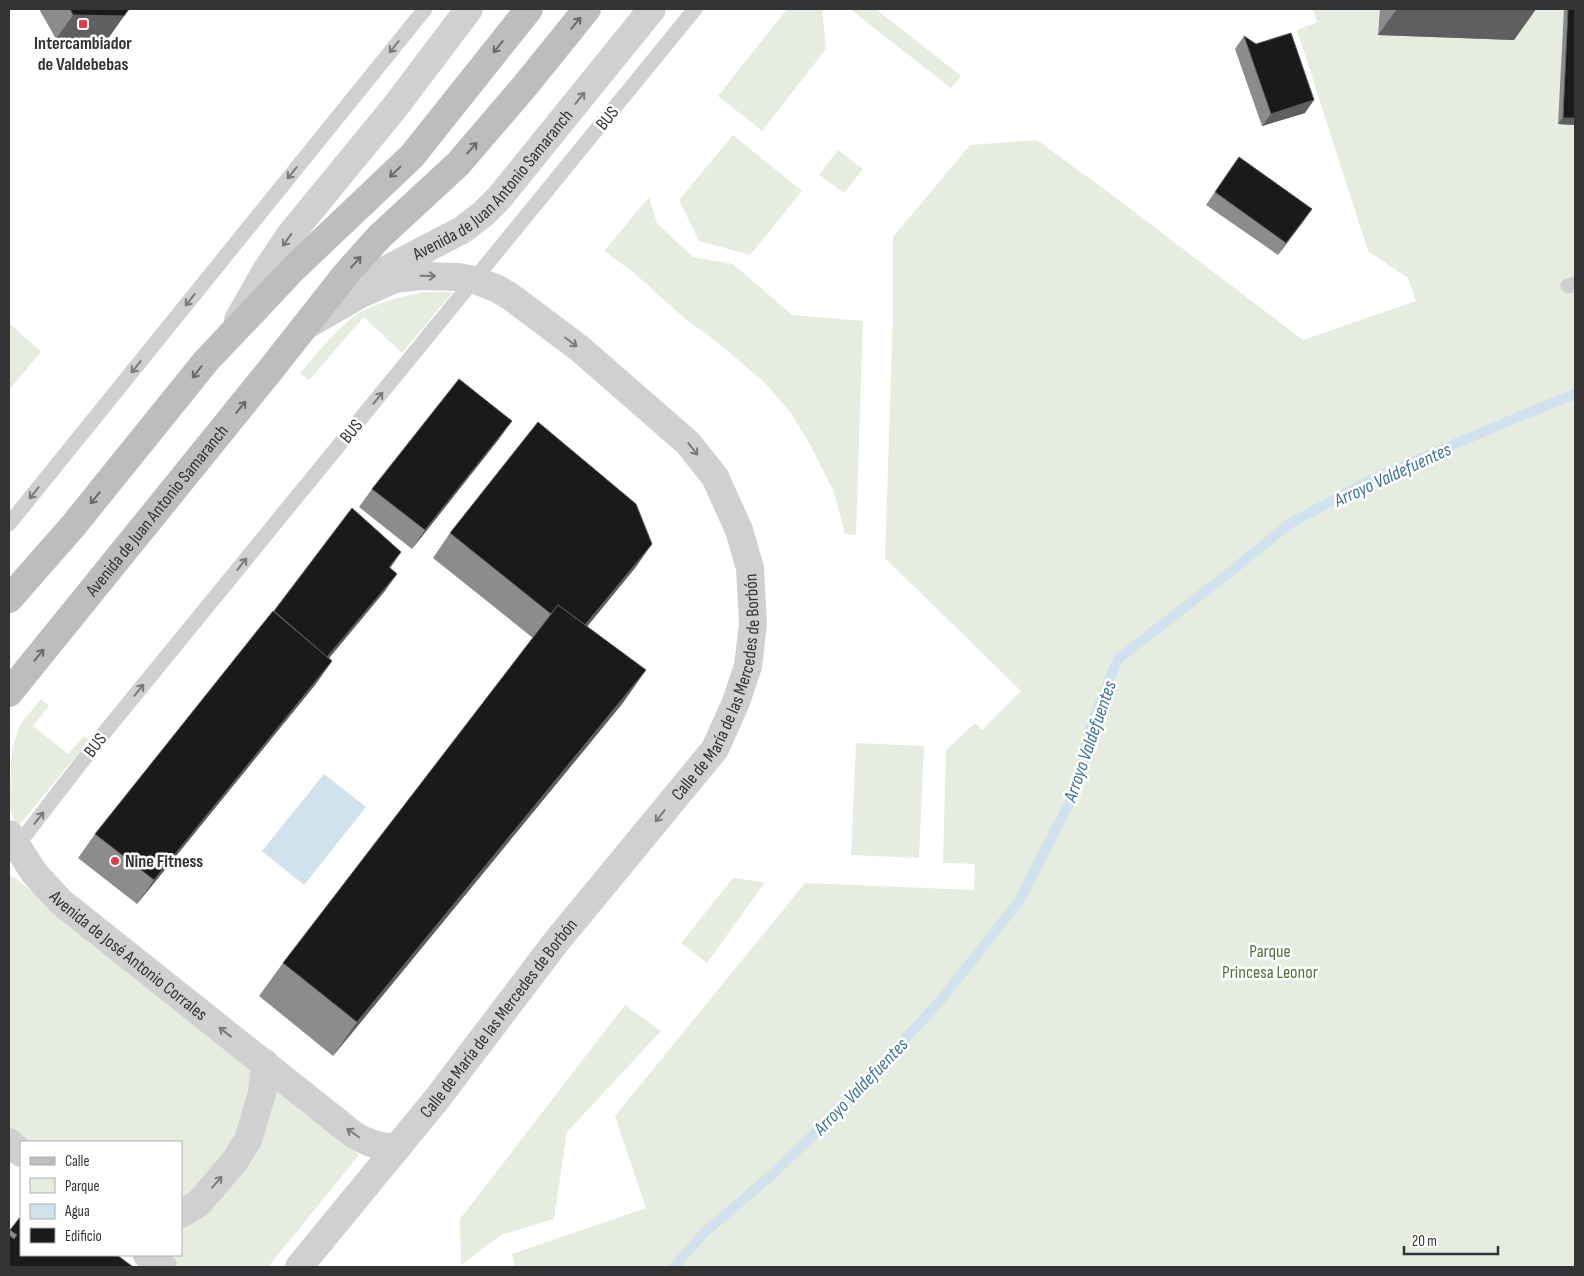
<svg xmlns="http://www.w3.org/2000/svg" width="1584" height="1276" font-family="'Sofia Sans Condensed',sans-serif">
<style>
.green{fill:#e6ecdf}
.water{fill:#cfe2ee}
.lines{fill:none;stroke-linecap:round;stroke-linejoin:round}
.stream{stroke:#cfe2ee;stroke-width:10}
.lane{stroke:#d0d0d0;stroke-width:15}
.street{stroke:#d0d0d0;stroke-width:28}
.secondary{stroke:#bdbdbd;stroke-width:28}
.wall{fill:#8c8c8c}
.shaded-wall{fill:#5f5f5f}
.building{fill:#1a1a1a;stroke:#5f5f5f}
.oneway{stroke:#6a6a6a}
.oneway2{stroke:#7a7a7a}
.poi-dot{fill:#e63946;stroke:#fff;stroke-width:2}
.labels{text-anchor:middle;stroke-width:5;stroke-linejoin:round;paint-order:stroke}
.poi-label{font-size:18px;font-weight:bold;fill:#333;stroke:#fff}
.street-label{font-size:18px;fill:#333;stroke:#fff}
.park-label{font-size:18px;fill:#56703f;stroke:#fff}
.water-label{font-size:19px;font-style:italic;fill:#3f7597;stroke:#fff}
</style>
<rect width="100%" height="100%" fill="#fff"/>
<!-- green -->
<g class="green">
<polygon points="787,9 822,9 826,49 762,131 718,96"/>
<polygon points="850,9 876,9 961,76 951,88"/>
<polygon points="1313,9 1575,9 1575,1267 515,1267 512,1254 646,1208 615,1116 805,883 974,890 975,864 943,863 946,750 975,723 982,730 1021,691 885,558 893,313 893,237 970,145 1037,140 1108,192 1303,340 1416,301 1408,278 1368,251 1297,30 1317,22"/>
<polygon points="733,135 802,191 750,255 699,241 679,200"/>
<polygon points="838,150 863,169 844,193 819,175"/>
<polygon points="649,197 657,223 693,257 733,264 792,315 863,321 856,535 845,534 834,492 811,446 791,413 763,381 717,342 683,317 633,272 604,251"/>
<path d="M425,292H453L402,353L364,317L309,380L300,373C317,354 335,330 356,315C374,303 404,296 425,292Z"/>
<polygon points="9,323 41,352 9,390"/>
<polygon points="41,699 49,706 33,726 68,754 84,736 89,740 17,828 10,808 11,758 14,742 20,725"/>
<polygon points="856,743 924,746 919,858 851,855"/>
<polygon points="11,876 14,877 359,1155 268,1267 180,1267 165,1255 181,1255 181,1142 25,1142 9,1129 9,879"/>
<polygon points="733,878 765,882 707,963 681,943"/>
<polygon points="625,1005 661,1031 567,1132 554,1219 501,1235 461,1265 460,1219"/>
</g>
<!-- water -->
<polygon class="water" points="324,774 366,807 304,885 262,851"/>
<g class="lines">
<!-- stream -->
<polyline class="stream" points="674,1267 704,1233 773,1174 848,1101 940,1001 1019,901 1077,788 1089,730 1118,659 1234,569 1289,524 1372,479 1523,415 1575,394"/>
<!-- lane -->
<g class="lane">
<polyline points="1568,286 1575,284"/>
<polyline points="9,524 425,9"/>
<polyline points="13,851 104,733 695,9"/>
</g>
<!-- street -->
<g class="street">
<path id="s1" d="M376,275L462,230L483,214L499,198L652,9"/>
<polyline points="238,320 267,269 290,235 395,107 469,9"/>
<path id="s2" d="M9,834L35,874L61,902L354,1135C369,1143 380,1148 398,1147"/>
<polyline points="9,1142 21,1153"/>
<polyline points="181,1214 199,1203 234,1162 248,1140 262,1093 265,1063"/>
<polyline points="147,1255 163,1267"/>
<path id="s3" d="M299,1267L436,1100L556,942L715,749L736,702L748,666L753,624L750,568L739,530L715,477L688,443L579,348L511,297L498,289L475,280L458,277L419,276L395,279L359,295L305,326"/>
</g>
<!-- secondary -->
<g class="secondary">
<polyline points="9,599 73,526 206,361 294,268 412,156 529,9"/>
<path id="s4" d="M9,693L272,368L346,274L379,237L458,164L524,87L587,9"/>
</g>
</g>
<!-- wall -->
<g class="wall">
<polygon points="39,9 129,9 107,40 56,39"/>
<polygon points="1380,9 1536,9 1514,40 1378,35"/>
<polygon points="1564,9 1575,9 1575,125 1558,124"/>
<polygon points="1244,36 1305,113 1262,126 1235,49"/>
<polygon points="1239,157 1312,209 1278,255 1206,205"/>
<polygon points="499,439 412,549 359,507 372,489"/>
<polygon points="450,533 652,544 635,568 587,627 646,670 622,704 333,1056 259,996 283,963 533,638 433,558"/>
<polygon points="401,552 390,568 397,574 384,592 329,658 332,661 315,685 137,904 78,858 95,834 274,611"/>
<polygon points="21,1216 133,1267 9,1267 9,1232"/>
</g>
<!-- shaded-wall -->
<g class="shaded-wall">
<polygon points="1397,9 1536,9 1514,40 1378,35"/>
<polygon points="73,15 124,16 107,40 56,39"/>
<polygon points="1314,100 1305,113 1262,126 1271,114"/>
<polygon points="1563,118 1575,118 1575,125 1558,124"/>
<polygon points="1312,209 1303,222 1278,255 1286,243"/>
<polygon points="512,421 499,439 412,549 425,530"/>
<polygon points="652,544 635,568 561,658 578,634"/>
<polygon points="401,552 388,571 389,567"/>
<polygon points="397,574 384,592 310,681 323,662"/>
<polygon points="332,661 315,685 137,904 154,880"/>
<polygon points="646,670 622,704 333,1056 357,1022"/>
</g>
<!-- building -->
<g class="building">
<polygon points="70,9 129,9 124,16 73,15"/>
<polygon points="1568,9 1575,9 1575,118 1563,118"/>
<polygon points="1291,33 1314,100 1271,114 1244,36 1256,44"/>
<polygon points="1239,157 1312,209 1286,243 1215,192"/>
<polygon points="459,379 512,421 425,530 372,489"/>
<polygon points="538,422 636,504 652,544 585,625 558,605 551,614 450,533"/>
<polygon points="352,508 401,552 389,567 397,574 327,657 274,611"/>
<polygon points="558,605 646,670 357,1022 283,963"/>
<polygon points="273,611 332,661 154,880 95,834"/>
<polygon points="21,1216 21,1255 117,1255 133,1267 9,1267 9,1235 14,1239 17,1235 10,1230"/>
</g>
<!-- one-way arrows -->
<defs><path id="oneway-shaft" d="M-6 0H5M1.5-3L5.5 0L1.5 3" fill="none" stroke-width="1.6" stroke-linecap="round" stroke-linejoin="round" transform="scale(1.25)"/></defs>
<g class="oneway">
<use href="#oneway-shaft" transform="translate(576 23) rotate(-51)"/>
<use href="#oneway-shaft" transform="translate(498 47) rotate(129)"/>
<use href="#oneway-shaft" transform="translate(472 148) rotate(-48)"/>
<use href="#oneway-shaft" transform="translate(395 172) rotate(136)"/>
<use href="#oneway-shaft" transform="translate(356 262) rotate(-48)"/>
<use href="#oneway-shaft" transform="translate(197 372) rotate(128)"/>
<use href="#oneway-shaft" transform="translate(241 407) rotate(-51)"/>
<use href="#oneway-shaft" transform="translate(95 498) rotate(129)"/>
<use href="#oneway-shaft" transform="translate(39 655) rotate(-51)"/>
</g>
<g class="oneway2">
<use href="#oneway-shaft" transform="translate(394 47) rotate(129)"/>
<use href="#oneway-shaft" transform="translate(580 98) rotate(-51)"/>
<use href="#oneway-shaft" transform="translate(292 173) rotate(129)"/>
<use href="#oneway-shaft" transform="translate(287 240) rotate(125)"/>
<use href="#oneway-shaft" transform="translate(428 276) rotate(1)"/>
<use href="#oneway-shaft" transform="translate(190 300) rotate(129)"/>
<use href="#oneway-shaft" transform="translate(571 342) rotate(37)"/>
<use href="#oneway-shaft" transform="translate(136 367) rotate(129)"/>
<use href="#oneway-shaft" transform="translate(378 398) rotate(-51)"/>
<use href="#oneway-shaft" transform="translate(693 449) rotate(52)"/>
<use href="#oneway-shaft" transform="translate(34 493) rotate(129)"/>
<use href="#oneway-shaft" transform="translate(242 564) rotate(-51)"/>
<use href="#oneway-shaft" transform="translate(139 690) rotate(-51)"/>
<use href="#oneway-shaft" transform="translate(660 816) rotate(129)"/>
<use href="#oneway-shaft" transform="translate(39 818) rotate(-52)"/>
<use href="#oneway-shaft" transform="translate(225 1032) rotate(-142)"/>
<use href="#oneway-shaft" transform="translate(353 1133) rotate(-145)"/>
<use href="#oneway-shaft" transform="translate(217 1182) rotate(-49)"/>
</g>
<!-- markers -->
<g class="poi-dot">
<rect x="78" y="19" width="10" height="10" rx="2.5"/>
<circle cx="115" cy="861" r="5"/>
</g>
<g class="labels">
<!-- poi labels -->
<g class="poi-label">
<text x="83" y="49">Intercambiador<tspan x="83" dy="21">de Valdebebas</tspan></text>
<text x="125" y="867" text-anchor="start">Nine Fitness</text>
</g>
<!-- street labels -->
<g class="street-label">
<text transform="translate(607 118) rotate(-51)" y="6">BUS</text>
<text dy="6" stroke="none"><textPath href="#s1" startOffset="150">Avenida de Juan Antonio Samaranch</textPath></text>
<text transform="translate(351 431) rotate(-51)" y="6">BUS</text>
<text dy="6" stroke="none"><textPath href="#s4" startOffset="235">Avenida de Juan Antonio Samaranch</textPath></text>
<text dy="6" stroke="none"><textPath href="#s3" startOffset="724">Calle de María de las Mercedes de Borbón</textPath></text>
<text transform="translate(95 745) rotate(-52)" y="6">BUS</text>
<text dy="6" stroke="none"><textPath href="#s2" startOffset="172">Avenida de José Antonio Corrales</textPath></text>
<text dy="6" stroke="none"><textPath href="#s3" startOffset="319">Calle de María de las Mercedes de Borbón</textPath></text>
</g>
<!-- park labels -->
<g class="park-label">
<text x="1270" y="957">Parque<tspan x="1270" dy="21">Princesa Leonor</tspan></text>
</g>
<!-- water labels -->
<g class="water-label">
<text transform="translate(1392 474) rotate(-25)" y="7">Arroyo Valdefuentes</text>
<text transform="translate(1089 741) rotate(-71)" y="7">Arroyo Valdefuentes</text>
<text transform="translate(860 1086) rotate(-46)" y="7">Arroyo Valdefuentes</text>
</g>
</g>
<!-- border -->
<rect width="1584" height="1276" fill="none" stroke="#333333" stroke-width="20"/>
<!-- legend -->
<rect x="20" y="1141" width="162" height="115" fill="#ffffff" stroke="#adadad"/>
<rect x="30" y="1157" width="25" height="8" fill="#bdbdbd" stroke="#adadad"/>
<text x="65" y="1166" font-size="15" fill="#333333">Calle</text>
<rect x="30" y="1178" width="25" height="15" fill="#e6ecdf" stroke="#adadad"/>
<text x="65" y="1191" font-size="15" fill="#333333">Parque</text>
<rect x="30" y="1204" width="25" height="15" fill="#cfe2ee" stroke="#adadad"/>
<text x="65" y="1216" font-size="15" fill="#333333">Agua</text>
<rect x="30" y="1228" width="25" height="15" fill="#1a1a1a" stroke="#adadad"/>
<text x="65" y="1241" font-size="15" fill="#333333">Edificio</text>
<!-- scale -->
<path d="M1404 1246v8h94v-8" fill="none" stroke="#333333" stroke-width="2.5"/>
<text x="1412" y="1246" font-size="15" fill="#333333" stroke="#ffffff" stroke-width="4" paint-order="stroke">20 m</text>
</svg>
